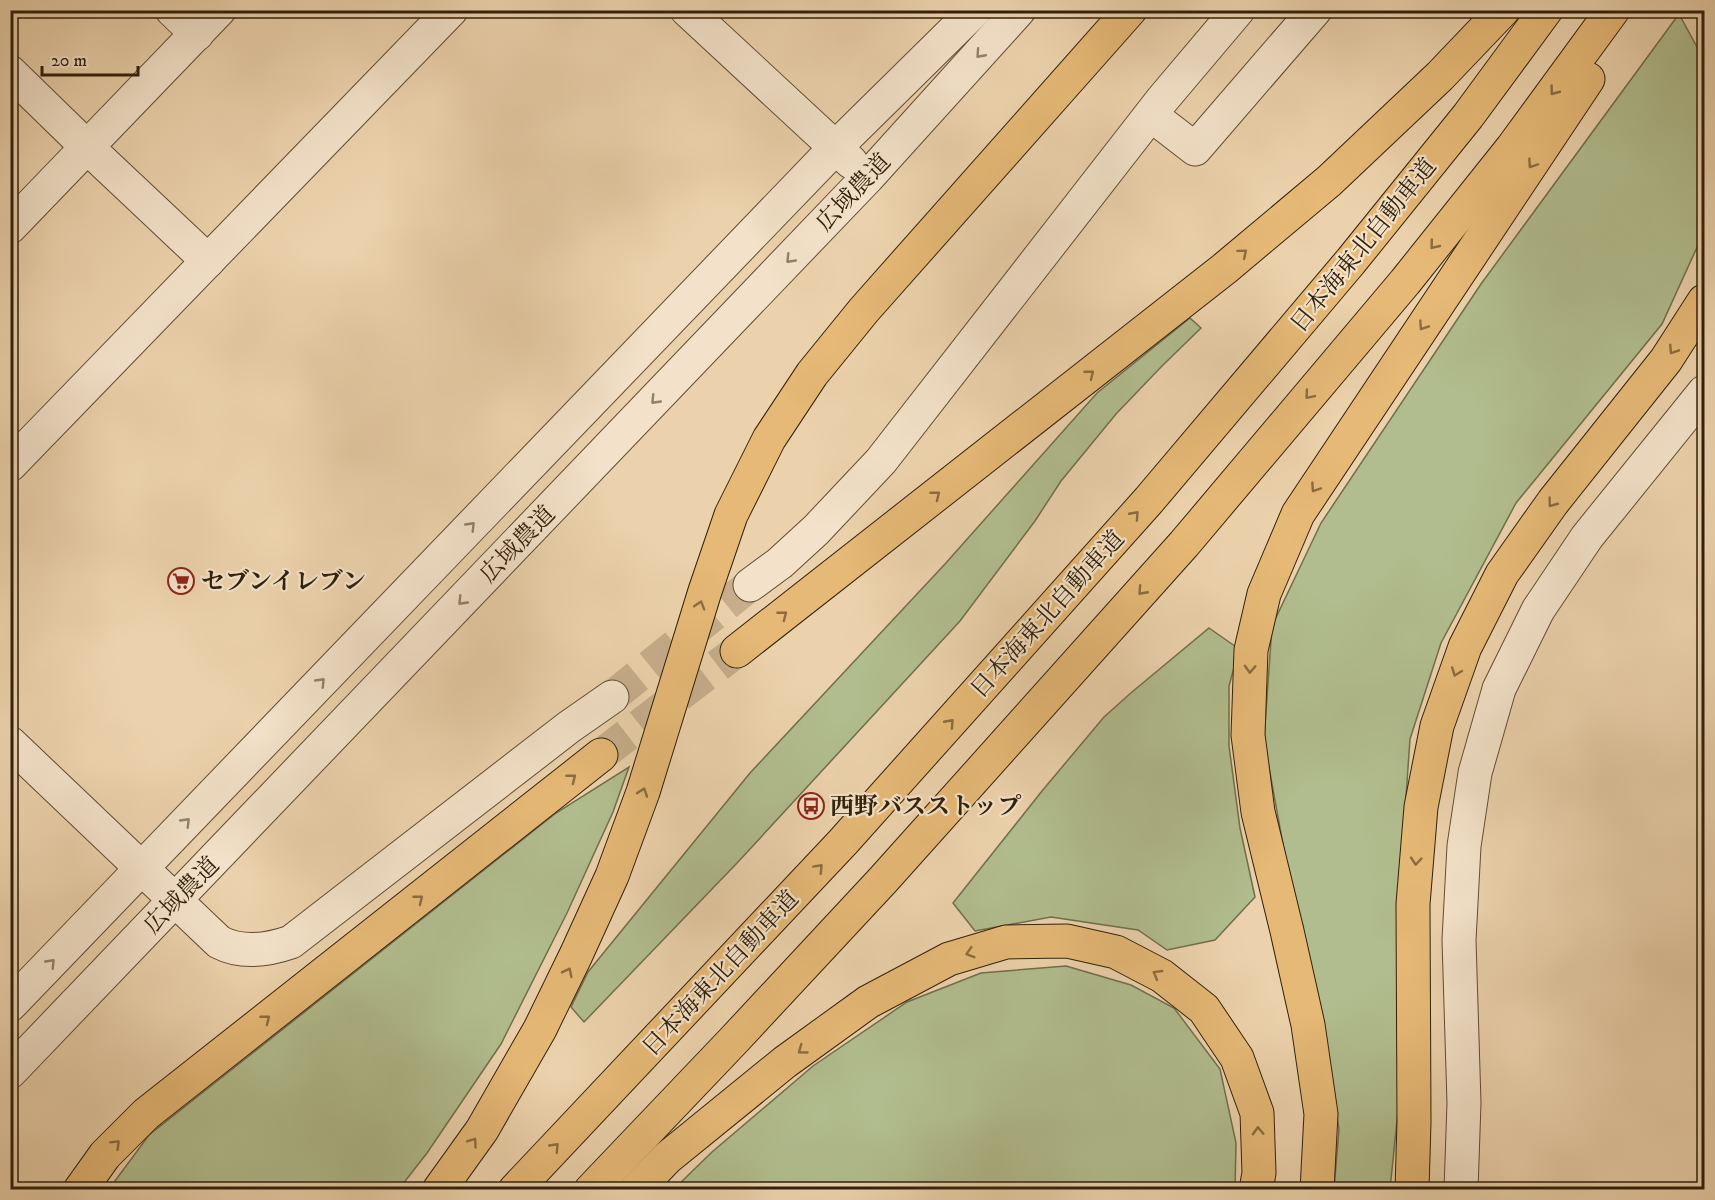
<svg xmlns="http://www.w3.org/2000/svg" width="1715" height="1200" font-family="'IM FELL DW Pica','Noto Serif JP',serif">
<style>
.green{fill:#b1bd8e;stroke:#716e4c;stroke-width:1.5}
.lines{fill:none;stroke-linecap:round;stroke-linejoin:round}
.minor-tunnel{stroke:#c7ae8c;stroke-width:33;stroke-dasharray:33 16;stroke-linecap:butt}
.highway-tunnel{stroke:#c7ae8c;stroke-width:33;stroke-dasharray:33 16;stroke-linecap:butt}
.minor-casing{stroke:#604c33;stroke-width:35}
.highway-casing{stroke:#31200b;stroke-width:35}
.minor{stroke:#f3e2c9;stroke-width:33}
.highway{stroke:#e6b976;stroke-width:33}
.oneway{stroke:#92816a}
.oneway2{stroke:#8c6c40}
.labels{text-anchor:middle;stroke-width:4.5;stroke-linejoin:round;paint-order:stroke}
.street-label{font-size:24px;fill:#31200b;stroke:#f3e2c9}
.poi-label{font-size:24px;font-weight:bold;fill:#31200b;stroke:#f3e2c9;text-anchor:start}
</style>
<rect width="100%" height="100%" fill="#ecd2ac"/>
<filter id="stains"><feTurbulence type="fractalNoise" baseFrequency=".00333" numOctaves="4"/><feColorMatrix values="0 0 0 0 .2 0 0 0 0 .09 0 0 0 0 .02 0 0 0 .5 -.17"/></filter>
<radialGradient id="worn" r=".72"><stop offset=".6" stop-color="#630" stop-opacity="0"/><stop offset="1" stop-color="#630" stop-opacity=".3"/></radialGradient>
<!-- green -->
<g class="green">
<polygon points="1679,14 1704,60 1704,232 1662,324 1516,503 1441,643 1410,739 1400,884 1402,1072 1390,1189 1334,1189 1339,1129 1321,1020 1296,916 1264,740 1272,626 1321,523 1481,284"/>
<polygon points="1190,318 1201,328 1162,366 1116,414 1061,481 1035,521 960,621 738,862 584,1022 571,1007 588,972 750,773 945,564 1097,393"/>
<polygon points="1209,628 1239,649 1229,686 1229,746 1240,828 1255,897 1215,940 1167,950 1138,930 1051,917 975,931 953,903 1042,791 1104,717 1132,692"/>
<polygon points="629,767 613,812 567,913 501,1044 427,1153 399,1189 109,1189 149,1135 556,813"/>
<polygon points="1066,966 1131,985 1174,1008 1220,1069 1236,1143 1235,1189 674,1189 712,1152 813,1066 907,1002 981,973"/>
</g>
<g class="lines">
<!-- minor-tunnel -->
<polyline class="minor-tunnel" points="612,697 750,585"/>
<!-- highway-tunnel -->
<polyline class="highway-tunnel" points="601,755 737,651"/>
<defs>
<g id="minor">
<polyline points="172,10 197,34"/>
<polyline points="687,10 851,162"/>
<polyline points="10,72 87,147 208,261"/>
<polyline points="1151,115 1195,149 1315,10"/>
<polyline points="10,227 219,10"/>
<polyline points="10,465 451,10"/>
<polyline points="750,585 780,563 816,530 881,461 1162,100 1238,10"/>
<path d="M10,743L219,942C242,954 268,950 291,942L569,727L612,697"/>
<polyline points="10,1005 836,147 975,10"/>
<polyline points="10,1072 868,177 1019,10"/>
<polyline points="1461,1190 1464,1103 1459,940 1464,846 1475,773 1499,689 1538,610 1587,537 1704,392"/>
</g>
<g id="highway">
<polyline points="737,651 1224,269 1329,181 1440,76 1503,10"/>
<polyline points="80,1190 105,1155 146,1114 601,755"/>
<polyline points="439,1190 482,1130 540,1029 576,955 612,876 643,792 705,591 731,515 769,439 812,374 864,310 1130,10"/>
<polyline points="515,1190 843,842 1149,500 1351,261 1468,116 1546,10"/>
<polyline points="591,1190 733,1041 883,880 1184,544 1405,282 1512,148 1613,10"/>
<polyline points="636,1190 667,1158 785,1062 868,1002 949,959 1006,942 1067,941 1116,952 1162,976 1204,1009 1237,1058 1257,1113 1259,1173 1256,1190"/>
<polyline points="1317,1190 1321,1114 1308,1025 1287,931 1258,812 1248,735 1251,650 1264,594 1298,514 1588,79"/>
<polyline points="1412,1190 1414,1122 1413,904 1421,807 1437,726 1465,647 1502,574 1553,502 1666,360 1704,301"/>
</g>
</defs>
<!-- minor casing -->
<use href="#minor" class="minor-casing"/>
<!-- highway casing -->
<use href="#highway" class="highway-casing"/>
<!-- minor -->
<use href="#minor" class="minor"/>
<!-- highway -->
<use href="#highway" class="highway"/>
</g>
<!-- one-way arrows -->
<defs><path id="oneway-chevron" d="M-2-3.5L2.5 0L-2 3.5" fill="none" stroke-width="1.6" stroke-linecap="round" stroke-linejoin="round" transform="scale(1.5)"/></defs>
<g class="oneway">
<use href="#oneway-chevron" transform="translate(980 54) rotate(132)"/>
<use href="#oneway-chevron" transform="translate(790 259) rotate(134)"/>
<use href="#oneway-chevron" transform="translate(655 400) rotate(134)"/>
<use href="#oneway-chevron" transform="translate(471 526) rotate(-46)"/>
<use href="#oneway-chevron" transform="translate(462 601) rotate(134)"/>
<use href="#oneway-chevron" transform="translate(321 682) rotate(-46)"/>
<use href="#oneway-chevron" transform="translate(186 822) rotate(-46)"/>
<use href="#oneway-chevron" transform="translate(51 963) rotate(-46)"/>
</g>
<g class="oneway2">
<use href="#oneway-chevron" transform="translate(1554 91) rotate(127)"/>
<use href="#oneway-chevron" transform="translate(1532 164) rotate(124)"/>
<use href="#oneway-chevron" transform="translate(1434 245) rotate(129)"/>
<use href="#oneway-chevron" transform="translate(1243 253) rotate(-40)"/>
<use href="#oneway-chevron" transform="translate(1423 326) rotate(124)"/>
<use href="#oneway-chevron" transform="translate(1673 350) rotate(123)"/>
<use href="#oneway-chevron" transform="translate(1090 374) rotate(-38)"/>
<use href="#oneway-chevron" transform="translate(1309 395) rotate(130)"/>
<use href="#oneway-chevron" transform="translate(1315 488) rotate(124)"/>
<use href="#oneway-chevron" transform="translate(936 495) rotate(-38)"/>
<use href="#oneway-chevron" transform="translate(1552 503) rotate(127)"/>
<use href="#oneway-chevron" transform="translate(1135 515) rotate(-48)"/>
<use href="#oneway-chevron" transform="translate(1142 591) rotate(132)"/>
<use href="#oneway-chevron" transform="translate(700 605) rotate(-73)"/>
<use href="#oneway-chevron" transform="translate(783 615) rotate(-38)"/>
<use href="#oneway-chevron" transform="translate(1250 669) rotate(92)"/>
<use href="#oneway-chevron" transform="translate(1456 672) rotate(110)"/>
<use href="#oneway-chevron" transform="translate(950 723) rotate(-48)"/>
<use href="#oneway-chevron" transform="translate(572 778) rotate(-38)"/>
<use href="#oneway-chevron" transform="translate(643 792) rotate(-71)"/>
<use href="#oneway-chevron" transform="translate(1416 861) rotate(95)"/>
<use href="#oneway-chevron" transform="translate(819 868) rotate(-47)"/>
<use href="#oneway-chevron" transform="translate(419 899) rotate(-38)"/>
<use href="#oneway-chevron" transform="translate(970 953) rotate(163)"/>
<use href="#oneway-chevron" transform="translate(568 972) rotate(-64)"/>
<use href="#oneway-chevron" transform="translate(1157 974) rotate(-150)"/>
<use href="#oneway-chevron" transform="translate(266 1019) rotate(-38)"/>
<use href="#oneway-chevron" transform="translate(802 1050) rotate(144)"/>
<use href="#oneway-chevron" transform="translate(1258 1131) rotate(-92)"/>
<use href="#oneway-chevron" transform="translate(473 1142) rotate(-54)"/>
<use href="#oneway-chevron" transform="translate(116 1144) rotate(-45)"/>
<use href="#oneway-chevron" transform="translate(555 1147) rotate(-46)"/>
</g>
<!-- icons -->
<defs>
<symbol id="supermarket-ring" viewBox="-11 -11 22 22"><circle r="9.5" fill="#f3e2c9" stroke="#8f2418" stroke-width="1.5"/><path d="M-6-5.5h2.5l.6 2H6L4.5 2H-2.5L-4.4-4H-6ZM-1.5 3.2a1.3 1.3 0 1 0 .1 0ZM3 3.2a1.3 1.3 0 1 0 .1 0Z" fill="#8f2418"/></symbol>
<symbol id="bus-ring" viewBox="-11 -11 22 22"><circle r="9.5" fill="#f3e2c9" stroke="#8f2418" stroke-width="1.5"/><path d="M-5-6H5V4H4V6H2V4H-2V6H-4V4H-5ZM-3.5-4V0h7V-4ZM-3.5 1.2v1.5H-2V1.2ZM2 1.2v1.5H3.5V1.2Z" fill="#8f2418"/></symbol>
</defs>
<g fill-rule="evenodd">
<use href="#supermarket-ring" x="166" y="566" width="30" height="30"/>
<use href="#bus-ring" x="796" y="791" width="30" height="30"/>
</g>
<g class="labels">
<!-- street labels -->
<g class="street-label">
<text transform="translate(853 192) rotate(-47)" y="8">広域農道</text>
<text transform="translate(1363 245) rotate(-51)" y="8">日本海東北自動車道</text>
<text transform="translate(517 544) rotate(-46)" y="8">広域農道</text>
<text transform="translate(1047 614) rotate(-48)" y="8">日本海東北自動車道</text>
<text transform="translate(181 895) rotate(-46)" y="8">広域農道</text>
<text transform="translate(720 973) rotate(-47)" y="8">日本海東北自動車道</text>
</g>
<!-- poi labels -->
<g class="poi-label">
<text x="201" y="589">セブンイレブン</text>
<text x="830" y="814">西野バスストップ</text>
</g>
</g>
<!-- margin -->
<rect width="1715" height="1200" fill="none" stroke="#ecd2ac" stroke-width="36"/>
<rect x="12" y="12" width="1691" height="1176" fill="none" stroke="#31200b" stroke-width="3"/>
<rect x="18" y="18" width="1679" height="1164" fill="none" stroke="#31200b" stroke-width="1.5"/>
<!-- scale -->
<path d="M42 66v9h96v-9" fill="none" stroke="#31200b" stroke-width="3"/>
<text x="51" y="66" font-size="18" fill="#31200b" stroke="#f3e2c9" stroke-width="4.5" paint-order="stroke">20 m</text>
<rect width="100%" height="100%" filter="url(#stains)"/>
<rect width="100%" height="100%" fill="url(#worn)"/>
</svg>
